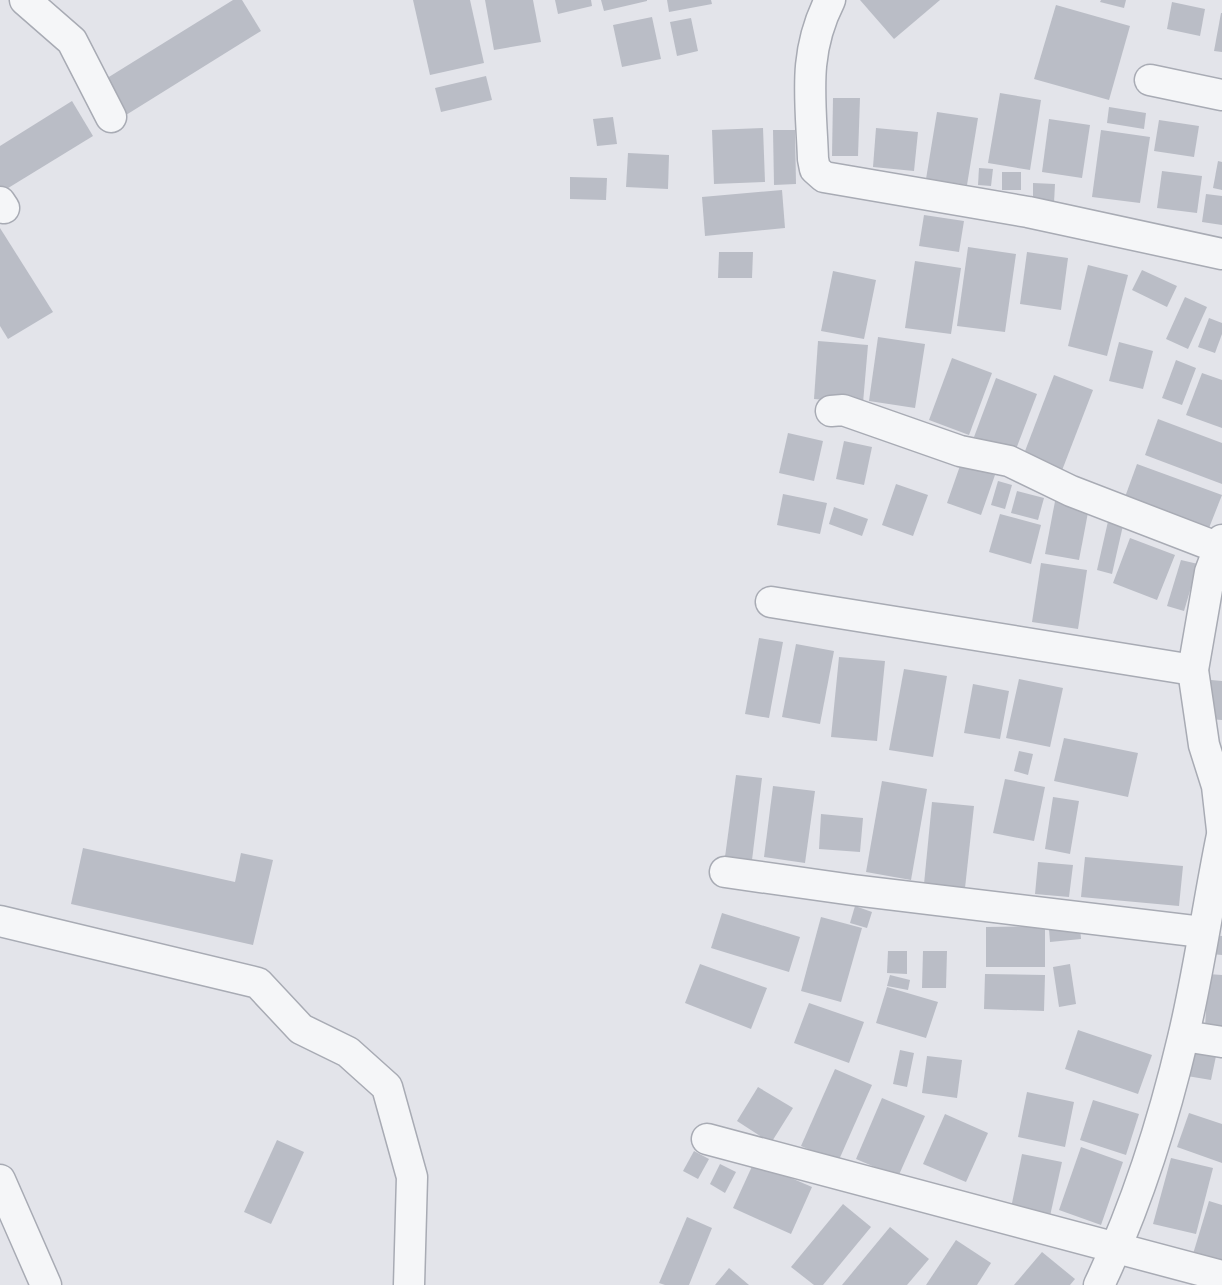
<svg xmlns="http://www.w3.org/2000/svg" width="1222" height="1285" font-family="'Public Sans',sans-serif">
<style>
.building{fill:#babdc6}
.lines{fill:none;stroke-linecap:round;stroke-linejoin:round}
.minor-casing{stroke:#a8abb4;stroke-width:33}
.minor{stroke:#f5f6f8;stroke-width:30}
</style>
<rect width="100%" height="100%" fill="#e3e4ea"/>
<!-- building -->
<g class="building">
<polygon points="233,0 242,0 261,31 126,115 104,80"/>
<polygon points="413,0 470,0 484,63 430,75"/>
<polygon points="485,0 533,0 541,42 494,50"/>
<polygon points="555,0 591,0 592,6 558,14"/>
<polygon points="601,0 647,0 647,1 604,11"/>
<polygon points="667,0 711,0 712,4 669,12"/>
<polygon points="860,0 940,0 894,39"/>
<polygon points="1101,0 1126,0 1124,8 1100,2"/>
<polygon points="1172,2 1205,9 1200,36 1167,29"/>
<polygon points="1056,5 1130,26 1109,100 1034,79"/>
<polygon points="1221,13 1222,13 1222,52 1214,51"/>
<polygon points="652,17 661,59 622,67 613,25"/>
<polygon points="691,18 698,51 677,56 670,22"/>
<polygon points="486,76 492,100 441,112 435,88"/>
<polygon points="1000,93 1041,100 1030,170 988,163"/>
<polygon points="833,98 860,98 858,156 832,156"/>
<polygon points="72,101 93,136 0,193 0,146"/>
<polygon points="1109,107 1146,113 1144,129 1107,123"/>
<polygon points="937,112 978,118 967,185 926,179"/>
<polygon points="613,117 617,144 597,146 593,119"/>
<polygon points="1049,119 1090,125 1082,178 1042,172"/>
<polygon points="1159,120 1199,126 1194,157 1154,151"/>
<polygon points="763,128 765,182 714,184 712,130"/>
<polygon points="876,128 918,132 914,171 873,167"/>
<polygon points="773,130 795,130 796,184 774,185"/>
<polygon points="1101,130 1150,137 1140,203 1092,197"/>
<polygon points="628,153 669,155 668,189 626,187"/>
<polygon points="1218,161 1222,162 1222,190 1213,188"/>
<polygon points="979,168 993,169 991,186 978,185"/>
<polygon points="1162,171 1202,176 1197,213 1157,208"/>
<rect x="1002" y="172" width="19" height="18"/>
<polygon points="570,177 607,178 606,200 570,199"/>
<polygon points="1033,183 1055,184 1054,203 1033,202"/>
<polygon points="782,190 785,228 705,236 702,197"/>
<polygon points="1206,194 1222,196 1222,225 1202,222"/>
<polygon points="924,215 964,221 959,252 919,246"/>
<polygon points="0,228 53,312 8,339 0,326"/>
<polygon points="968,247 1016,254 1005,332 957,326"/>
<polygon points="719,252 753,252 752,278 718,278"/>
<polygon points="1027,252 1068,258 1061,310 1020,304"/>
<polygon points="915,261 961,268 951,334 905,328"/>
<polygon points="1088,265 1128,275 1107,356 1068,346"/>
<polygon points="1142,270 1177,286 1167,307 1132,290"/>
<polygon points="833,271 876,280 864,339 821,331"/>
<polygon points="1185,297 1207,307 1188,349 1166,339"/>
<polygon points="1209,318 1222,323 1222,334 1215,353 1198,347"/>
<polygon points="878,337 925,344 915,408 869,401"/>
<polygon points="818,341 868,345 863,403 814,399"/>
<polygon points="1119,342 1153,351 1143,389 1109,381"/>
<polygon points="952,358 992,373 969,435 929,420"/>
<polygon points="1176,360 1196,368 1182,405 1162,398"/>
<polygon points="1202,373 1222,380 1222,428 1186,415"/>
<polygon points="1054,375 1093,390 1061,473 1022,459"/>
<polygon points="996,378 1037,394 1015,452 974,437"/>
<polygon points="1158,419 1222,443 1222,484 1145,455"/>
<polygon points="788,433 823,441 814,481 779,473"/>
<polygon points="844,441 872,447 864,485 836,479"/>
<polygon points="961,463 995,475 981,515 947,503"/>
<polygon points="1137,464 1222,495 1209,528 1125,497"/>
<polygon points="998,481 1012,485 1005,509 991,505"/>
<polygon points="896,484 928,495 913,536 882,525"/>
<polygon points="1017,491 1044,498 1038,520 1011,513"/>
<polygon points="783,494 827,503 820,534 777,525"/>
<polygon points="1056,496 1090,502 1079,560 1045,554"/>
<polygon points="834,507 868,519 862,536 829,524"/>
<polygon points="1000,514 1041,525 1031,564 989,552"/>
<polygon points="1109,517 1124,521 1112,574 1097,570"/>
<polygon points="1130,538 1175,555 1157,600 1113,583"/>
<polygon points="1181,560 1198,564 1184,611 1167,606"/>
<polygon points="1041,563 1087,570 1078,629 1032,622"/>
<polygon points="759,638 783,642 769,718 745,714"/>
<polygon points="796,644 834,651 820,724 782,717"/>
<polygon points="839,657 885,661 877,741 831,737"/>
<polygon points="904,669 947,676 933,757 889,750"/>
<polygon points="1019,679 1063,688 1050,747 1006,738"/>
<polygon points="1211,680 1222,681 1222,720 1209,719"/>
<polygon points="973,684 1009,691 1000,739 964,733"/>
<polygon points="1064,738 1138,753 1128,797 1054,781"/>
<polygon points="1019,751 1033,754 1028,775 1014,771"/>
<polygon points="736,775 762,778 752,860 725,857"/>
<polygon points="1005,779 1045,787 1034,841 993,833"/>
<polygon points="882,781 927,789 911,880 866,872"/>
<polygon points="773,786 815,791 805,863 764,857"/>
<polygon points="1053,797 1079,801 1070,854 1045,849"/>
<polygon points="932,802 974,806 965,888 924,884"/>
<polygon points="821,814 863,818 860,852 819,849"/>
<polygon points="83,848 235,882 241,853 273,860 253,945 71,904"/>
<polygon points="1085,857 1183,866 1179,906 1081,897"/>
<polygon points="1038,862 1073,865 1069,897 1035,894"/>
<polygon points="855,906 872,912 867,928 850,923"/>
<polygon points="722,913 800,937 789,972 711,948"/>
<polygon points="821,917 862,928 841,1002 801,991"/>
<polygon points="1045,926 1045,967 986,967 986,927"/>
<polygon points="1080,926 1081,939 1050,942 1049,929"/>
<polygon points="1213,935 1222,936 1222,955 1211,954"/>
<polygon points="888,951 907,951 907,974 887,973"/>
<polygon points="923,951 947,951 946,988 922,988"/>
<polygon points="700,964 767,988 751,1029 685,1003"/>
<polygon points="1070,964 1076,1004 1059,1007 1053,967"/>
<polygon points="985,974 1045,975 1044,1011 984,1009"/>
<polygon points="1208,974 1222,975 1222,1029 1205,1028"/>
<polygon points="890,975 910,980 908,990 887,986"/>
<polygon points="887,987 938,1002 926,1038 876,1023"/>
<polygon points="809,1003 864,1022 849,1063 794,1043"/>
<polygon points="1078,1030 1152,1055 1138,1094 1065,1069"/>
<polygon points="900,1050 914,1053 907,1087 893,1084"/>
<polygon points="1192,1051 1216,1056 1211,1080 1187,1076"/>
<polygon points="927,1056 962,1060 957,1098 922,1093"/>
<polygon points="835,1069 872,1085 838,1162 801,1146"/>
<polygon points="758,1087 793,1108 771,1143 737,1121"/>
<polygon points="1027,1092 1074,1102 1065,1147 1018,1137"/>
<polygon points="882,1098 925,1116 898,1177 856,1159"/>
<polygon points="1093,1100 1139,1114 1126,1155 1080,1140"/>
<polygon points="1189,1113 1222,1124 1222,1163 1177,1147"/>
<polygon points="945,1114 988,1133 966,1182 923,1164"/>
<polygon points="277,1140 304,1152 271,1224 244,1212"/>
<polygon points="1081,1147 1123,1162 1101,1225 1059,1210"/>
<polygon points="694,1151 709,1159 698,1179 683,1171"/>
<polygon points="1022,1154 1062,1162 1050,1216 1011,1208"/>
<polygon points="1171,1158 1213,1168 1196,1234 1153,1224"/>
<polygon points="754,1162 812,1187 791,1234 733,1208"/>
<polygon points="720,1164 736,1172 725,1193 710,1184"/>
<polygon points="1209,1201 1222,1205 1222,1262 1193,1254"/>
<polygon points="843,1204 871,1227 823,1285 814,1285 791,1267"/>
<polygon points="687,1217 712,1228 689,1285 665,1285 659,1283"/>
<polygon points="890,1227 929,1259 907,1285 842,1285"/>
<polygon points="956,1240 991,1263 977,1285 926,1285"/>
<polygon points="1042,1252 1075,1279 1070,1285 1014,1285"/>
<polygon points="729,1268 749,1285 715,1285"/>
</g>
<g class="lines">
<defs>
<g id="minor">
<polyline points="25,0 72,41 111,117"/>
<path d="M830,0C802,55 811,100 813,159L815,169L824,177L1028,212L1222,254"/>
<polyline points="1150,80 1222,95"/>
<polyline points="0,202 4,208"/>
<polyline points="831,411 843,410 960,451 1009,461 1071,491 1219,548"/>
<polyline points="1222,540 1210,572 1193,670 1204,745 1217,786 1222,830"/>
<polyline points="771,602 1193,670"/>
<polyline points="725,872 853,890 1202,932"/>
<polyline points="0,921 258,983 301,1029 348,1052 387,1087 412,1177 409,1285"/>
<polyline points="1184,1036 1222,1042"/>
<polyline points="707,1139 1222,1276"/>
<polyline points="0,1180 46,1285"/>
<path d="M1099,1285C1136,1207 1163,1123 1183,1038C1199,972 1208,903 1222,835"/>
</g>
</defs>
<!-- minor casing -->
<use href="#minor" class="minor-casing"/>
<!-- minor -->
<use href="#minor" class="minor"/>
</g>
</svg>
